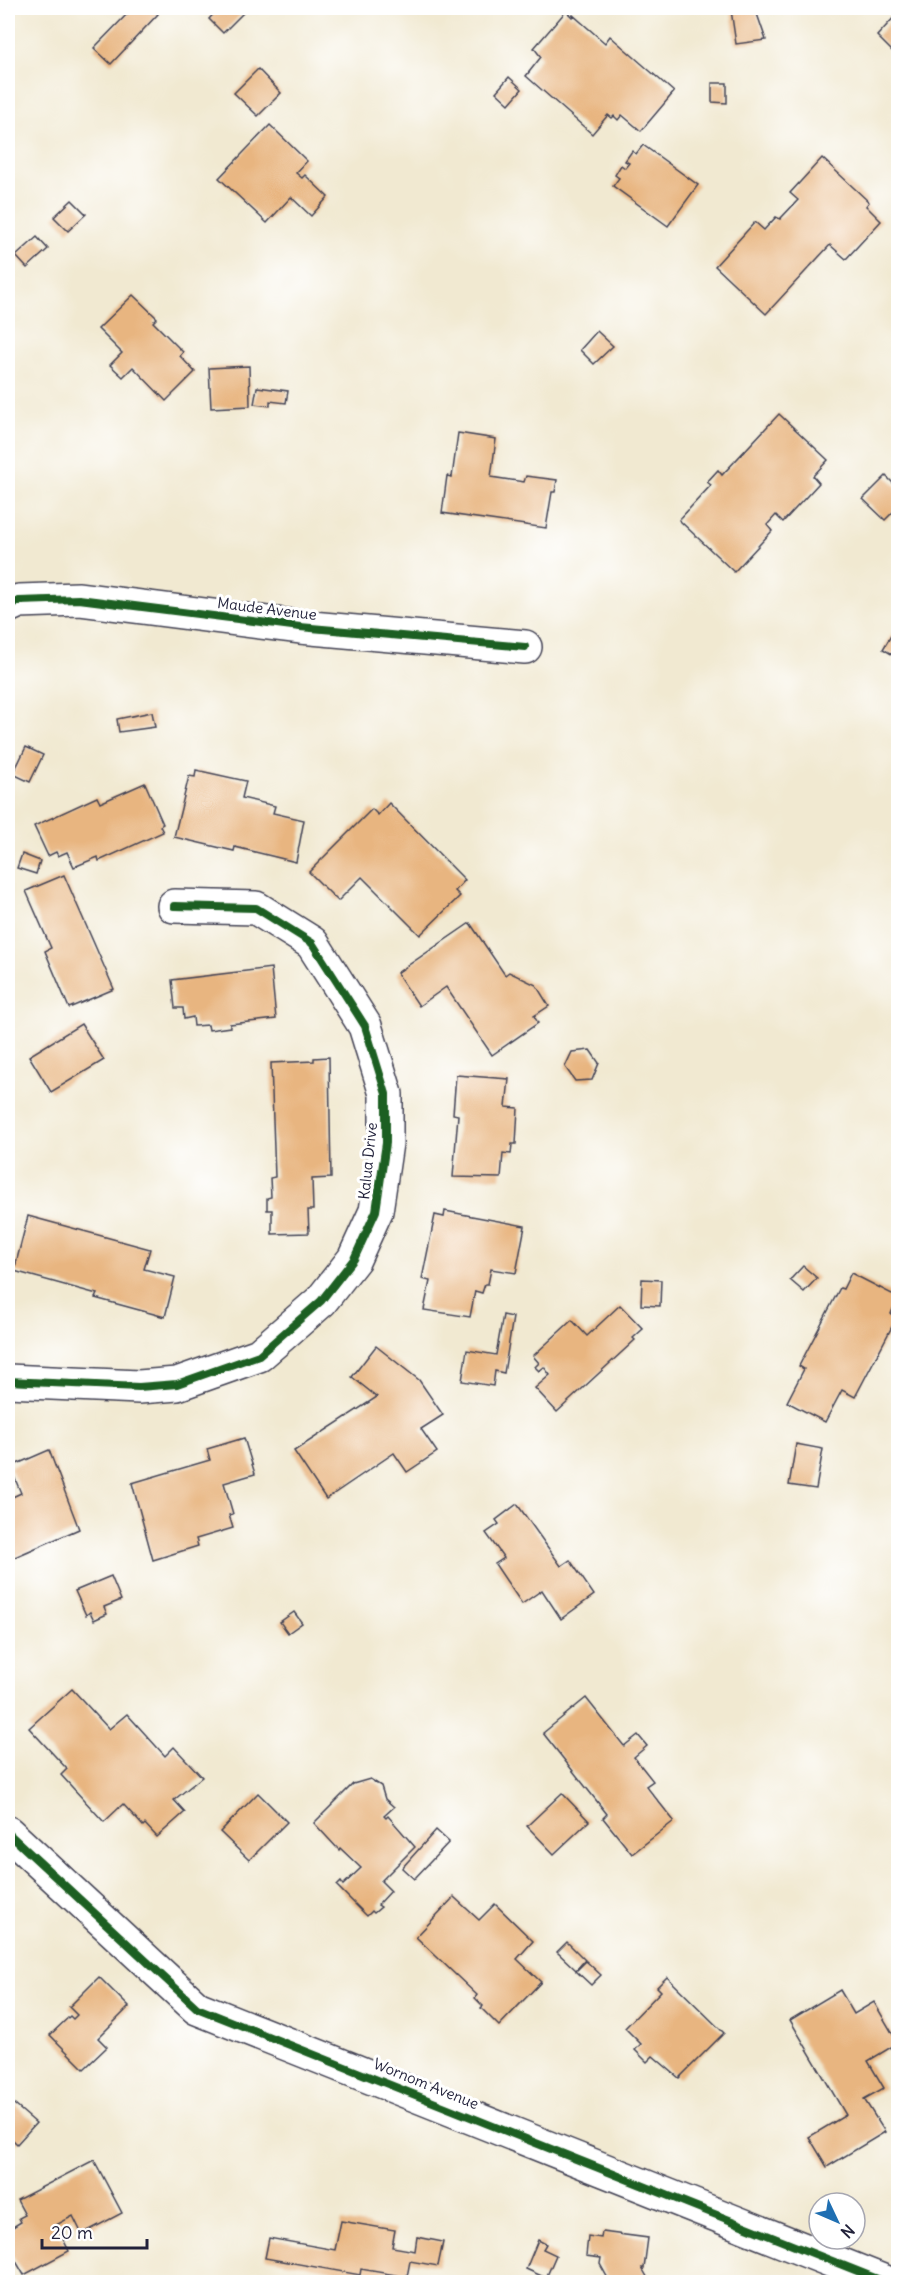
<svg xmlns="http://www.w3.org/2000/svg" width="906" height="2290" font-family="Delius,sans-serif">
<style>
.building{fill:#e8b580}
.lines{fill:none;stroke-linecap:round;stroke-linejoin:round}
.minor-casing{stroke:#414052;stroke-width:36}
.minor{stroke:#fff;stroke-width:33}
.cycleway-casing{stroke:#fff;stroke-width:11}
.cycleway{stroke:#1b5e20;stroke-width:8}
.labels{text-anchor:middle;stroke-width:6;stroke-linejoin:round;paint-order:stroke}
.street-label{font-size:15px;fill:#22223b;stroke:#fff}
</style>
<rect width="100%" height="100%" fill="#fff"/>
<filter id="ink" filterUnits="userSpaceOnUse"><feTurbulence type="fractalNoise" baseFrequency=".0167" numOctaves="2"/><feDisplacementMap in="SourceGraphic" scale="12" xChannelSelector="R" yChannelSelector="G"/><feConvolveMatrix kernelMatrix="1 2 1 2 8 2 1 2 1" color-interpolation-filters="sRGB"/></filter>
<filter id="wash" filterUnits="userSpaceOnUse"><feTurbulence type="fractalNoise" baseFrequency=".008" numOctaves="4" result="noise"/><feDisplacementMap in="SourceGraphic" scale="24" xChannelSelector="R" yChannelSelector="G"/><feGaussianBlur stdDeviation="1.35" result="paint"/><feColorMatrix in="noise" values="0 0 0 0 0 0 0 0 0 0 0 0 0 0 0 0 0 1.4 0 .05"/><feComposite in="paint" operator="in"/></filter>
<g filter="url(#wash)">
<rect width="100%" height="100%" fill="#f1e9d1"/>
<g id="blocks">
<!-- building -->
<g class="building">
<polygon points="133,8 151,8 158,14 111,64 94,48"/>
<polygon points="219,8 248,8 223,33 209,19"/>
<polygon points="755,8 766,40 736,44 731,10"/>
<polygon points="566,11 572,17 573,15 605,43 610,36 674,92 641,131 622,115 618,120 614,116 612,118 608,115 592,134 526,76 541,57 534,48"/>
<polygon points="898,13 898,57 877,36"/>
<polygon points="258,69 281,93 258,116 234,93"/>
<polygon points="509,77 522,89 509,104 496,92"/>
<polygon points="712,83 727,83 727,103 712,102"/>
<polygon points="270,125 307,161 296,173 302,178 305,175 328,197 311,216 291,197 267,223 219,178"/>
<polygon points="643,145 698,185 668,226 613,186 619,178 615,175 621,165 625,168 629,163 625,161 632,151 636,154"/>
<polygon points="822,158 869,202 866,206 881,221 846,259 830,245 766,314 715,266 755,222 764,230 776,217 780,219 798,200 790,193"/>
<polygon points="72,200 86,214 68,231 54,217"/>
<polygon points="37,237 48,249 27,268 16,256"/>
<polygon points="133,295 157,318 153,322 183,352 180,356 195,372 166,401 133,367 123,377 110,365 122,353 98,329"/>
<polygon points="597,331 613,346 594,364 580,350"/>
<polygon points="249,366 250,406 211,408 209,368"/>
<polygon points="257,387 288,391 286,403 270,401 270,406 254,404"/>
<polygon points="779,414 828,460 813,476 819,483 783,522 776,515 767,525 772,531 734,572 679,520 711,485 707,482 718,470 722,475"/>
<polygon points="458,433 496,439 491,477 524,482 526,476 557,480 555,492 552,492 546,528 442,513 447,476 452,477"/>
<polygon points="886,476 898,488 898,507 885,520 863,499"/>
<polygon points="898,624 898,658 883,649"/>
<polygon points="152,712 155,727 119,732 117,719"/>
<polygon points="26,747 43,755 30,782 13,774"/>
<polygon points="196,770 246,781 242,798 275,806 273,813 304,820 296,862 235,847 234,851 174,837 189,776 195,777"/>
<polygon points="145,783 163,824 160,826 163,832 99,861 98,857 74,867 67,852 58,856 56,852 48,856 34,826 97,797 100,803"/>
<polygon points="389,803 465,880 455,891 460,896 420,935 362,877 338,901 309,872 372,809 378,815"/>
<polygon points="22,854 40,861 36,874 17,868"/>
<polygon points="64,875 114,989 69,1008 45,951 51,948 26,891"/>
<polygon points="470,923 505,975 509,972 536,985 549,1006 534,1016 538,1023 492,1055 446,987 419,1006 397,973"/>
<polygon points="271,968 276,1019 230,1024 230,1027 209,1030 208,1025 194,1026 193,1017 184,1019 183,1008 175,1008 172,980"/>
<polygon points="81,1024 104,1060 51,1092 29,1056"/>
<polygon points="590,1050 599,1063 592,1080 575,1081 565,1067 572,1052"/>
<polygon points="329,1057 331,1178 312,1179 313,1210 308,1210 309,1233 272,1234 272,1210 267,1210 267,1198 271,1197 270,1178 275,1177 271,1063 314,1061 314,1058"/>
<polygon points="456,1075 509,1079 506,1107 518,1108 516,1144 512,1144 511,1154 503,1153 501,1178 453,1177 458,1115 453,1114"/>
<polygon points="445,1211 525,1226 516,1273 491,1269 488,1284 485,1284 482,1293 475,1291 470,1317 424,1310 430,1281 422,1279 435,1215 444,1217"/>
<polygon points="28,1216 150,1249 144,1269 175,1277 165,1317 95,1298 97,1294 14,1271"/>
<polygon points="803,1266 817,1278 804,1292 790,1280"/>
<polygon points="851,1273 898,1297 891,1314 897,1317 855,1397 842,1390 825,1422 787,1402 804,1369 799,1366 840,1288 843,1289"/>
<polygon points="642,1279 661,1280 660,1306 641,1305"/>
<polygon points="620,1305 643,1329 633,1338 635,1340 557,1412 535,1388 550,1375 544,1367 539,1371 535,1367 539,1363 533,1356 572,1320 587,1336"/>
<polygon points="503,1315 513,1317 504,1373 495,1371 493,1386 462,1381 467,1350 496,1355"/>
<polygon points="376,1346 419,1380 443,1415 421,1429 437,1452 407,1472 394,1453 326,1499 294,1451 377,1397 352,1377"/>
<polygon points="244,1438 255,1474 224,1483 233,1514 229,1515 233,1528 196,1539 198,1546 153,1560 132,1483 210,1460 207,1449"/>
<polygon points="796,1444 823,1449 816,1489 789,1485"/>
<polygon points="49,1450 79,1529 8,1560 8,1499 21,1493 10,1467"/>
<polygon points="517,1504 561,1566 570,1560 594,1595 561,1619 542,1590 522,1604 495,1564 504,1558 486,1533 499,1524 496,1520"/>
<polygon points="111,1576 121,1600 104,1607 107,1614 94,1620 90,1612 86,1615 75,1591"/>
<polygon points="294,1612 302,1623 288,1633 280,1622"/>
<polygon points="72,1689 109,1729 127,1714 165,1756 174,1747 202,1777 174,1800 185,1812 157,1837 145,1824 143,1826 123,1804 104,1822 61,1775 67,1769 29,1728"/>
<polygon points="586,1698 624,1746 638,1735 647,1746 634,1757 653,1781 646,1786 674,1821 632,1854 603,1818 607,1814 543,1733"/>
<polygon points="370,1779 381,1786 385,1799 394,1807 384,1816 386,1818 388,1816 415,1847 381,1881 391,1891 378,1905 381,1907 374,1913 372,1911 367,1916 337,1886 341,1882 343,1885 361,1868 340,1848 339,1850 314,1823 353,1784"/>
<polygon points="258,1793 287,1822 249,1860 220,1832"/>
<polygon points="562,1793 589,1821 554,1854 527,1826"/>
<polygon points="436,1830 449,1842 414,1879 402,1868"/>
<polygon points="454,1897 479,1920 495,1904 533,1941 517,1959 541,1982 499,2026 481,2008 483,2006 475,1998 477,1995 416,1937"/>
<polygon points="567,1942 585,1960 576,1970 557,1952"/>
<polygon points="586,1961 601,1975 591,1985 576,1971"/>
<polygon points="99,1977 129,2007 98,2038 107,2047 84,2069 50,2035 70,2016 73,2019 77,2015 69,2007"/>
<polygon points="667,1977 724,2033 679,2078 653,2056 647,2062 635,2050 641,2044 625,2028 661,1991 657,1987"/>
<polygon points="840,1990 854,2014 874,2002 898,2043 868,2061 884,2088 864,2099 885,2132 827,2167 809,2137 846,2115 790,2020"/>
<polygon points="8,2099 36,2123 17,2144 8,2135"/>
<polygon points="94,2160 122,2213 82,2234 73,2216 56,2225 69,2251 24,2275 8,2248 8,2230 21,2222 19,2218 25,2215 17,2200"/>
<polygon points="341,2221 395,2230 392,2247 415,2251 417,2237 443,2242 438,2266 410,2261 407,2277 361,2269 360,2275 265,2258 269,2238 335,2250"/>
<polygon points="602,2232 648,2238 644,2268 642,2268 650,2282 610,2282 600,2264 601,2258 586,2256 588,2236 601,2238"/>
<polygon points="538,2240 546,2244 543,2249 556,2255 546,2278 526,2269"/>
<polygon points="679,2276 682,2282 666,2282"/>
</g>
</g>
</g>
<g filter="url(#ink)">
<use href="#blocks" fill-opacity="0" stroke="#414052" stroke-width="1.5"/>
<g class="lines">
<defs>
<g id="minor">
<polyline points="8,606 19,601 79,599 300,627 525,647"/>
<polyline points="8,1381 139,1387 177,1384 259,1355 321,1301 354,1259 376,1211 386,1143 386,1094 365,1026 312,943 256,908 174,906"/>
<polyline points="8,1833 197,2008 885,2282"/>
</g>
</defs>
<!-- minor casing -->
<use href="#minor" class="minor-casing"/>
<!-- minor -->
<use href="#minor" class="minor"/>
<defs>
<g id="cycleway">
<polyline points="8,606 19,601 79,599 300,627 525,647"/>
<polyline points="8,1381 139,1387 177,1384 259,1355 321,1301 354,1259 376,1211 386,1143 386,1094 365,1026 312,943 256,908 174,906"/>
<polyline points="8,1833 197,2008 885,2282"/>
</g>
</defs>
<!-- cycleway casing -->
<use href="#cycleway" class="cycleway-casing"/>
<!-- cycleway -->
<use href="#cycleway" class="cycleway"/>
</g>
</g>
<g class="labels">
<!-- street labels -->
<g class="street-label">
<text transform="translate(267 609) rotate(7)" y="5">Maude Avenue</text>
<text transform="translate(368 1161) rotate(-84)" y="5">Kalua Drive</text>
<text transform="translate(426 2084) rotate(22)" y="5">Wornom Avenue</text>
</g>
</g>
<!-- margin -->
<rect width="906" height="2290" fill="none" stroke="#fff" stroke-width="30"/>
<!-- north arrow -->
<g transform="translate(837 2221) rotate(134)"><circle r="28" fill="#ffffff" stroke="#a7a7b1" stroke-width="1.5"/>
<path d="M0-4.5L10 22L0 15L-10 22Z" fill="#1f6fb2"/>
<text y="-9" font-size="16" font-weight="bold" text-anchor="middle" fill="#22223b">N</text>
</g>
<!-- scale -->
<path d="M42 2239v9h105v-9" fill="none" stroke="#22223b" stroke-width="3"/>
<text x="51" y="2239" font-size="18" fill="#22223b" stroke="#ffffff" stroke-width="4.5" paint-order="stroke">20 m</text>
</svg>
